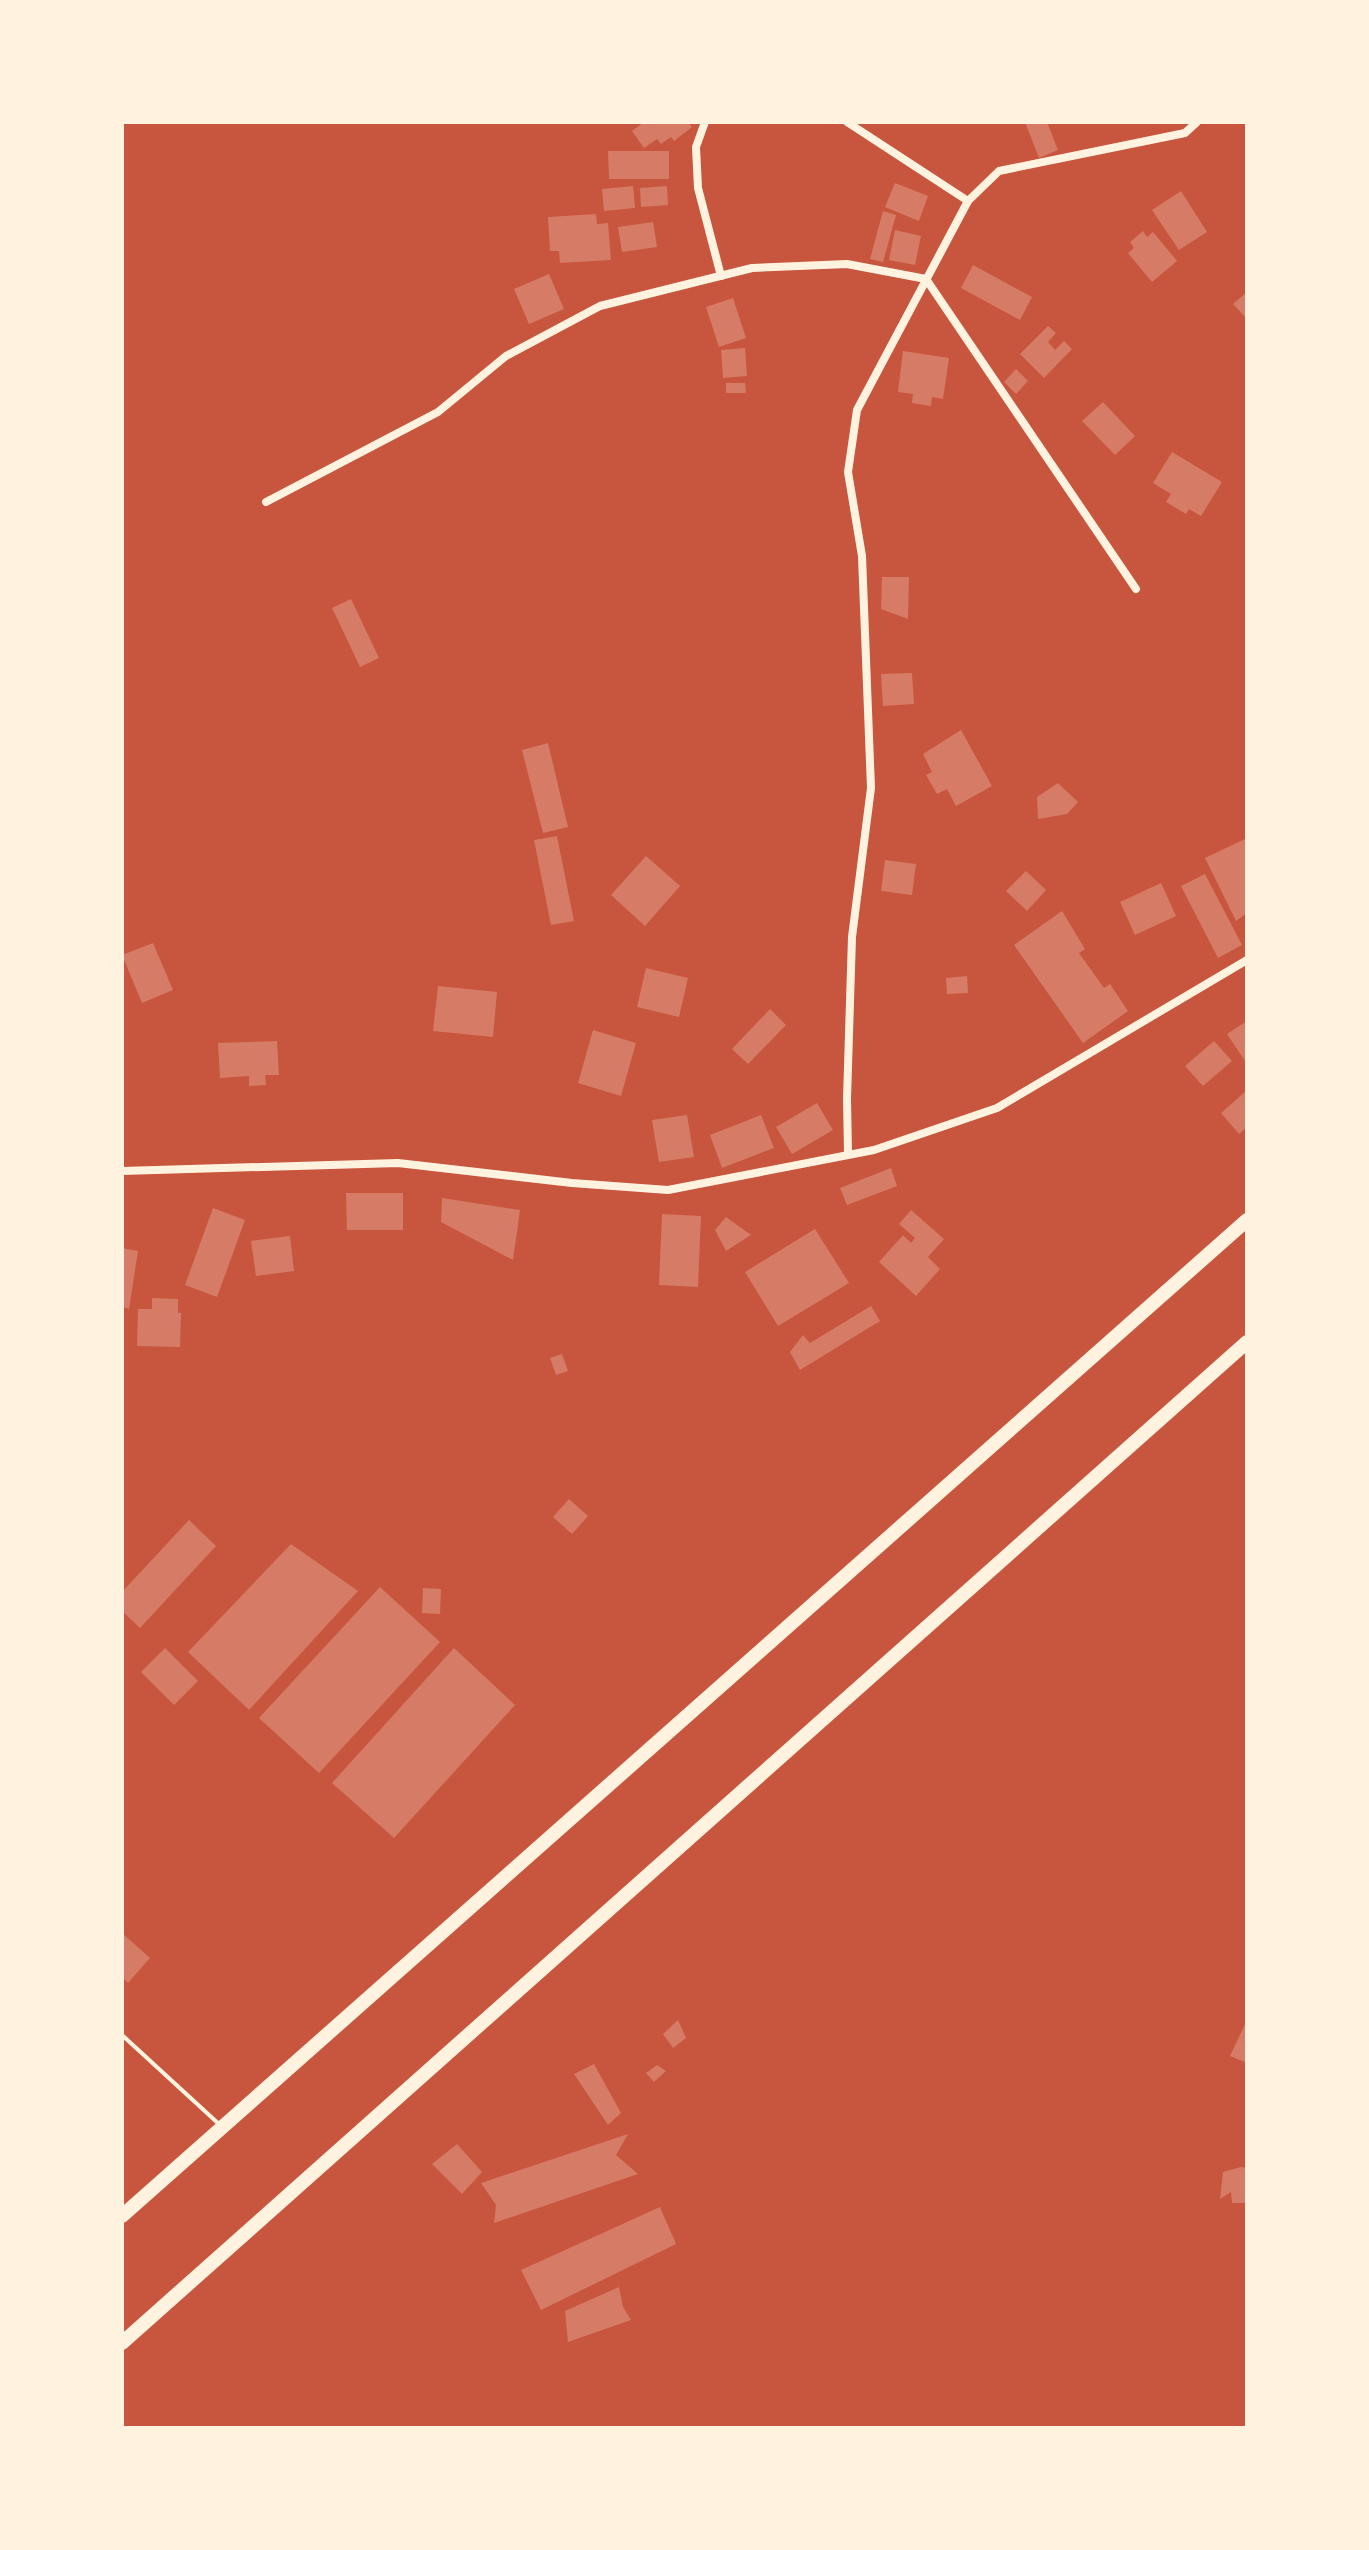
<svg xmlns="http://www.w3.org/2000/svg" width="1369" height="2550" font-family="Lato,sans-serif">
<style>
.building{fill:#d67c66}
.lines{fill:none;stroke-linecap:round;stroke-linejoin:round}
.service{stroke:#fff3e0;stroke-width:4}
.minor{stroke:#fff3e0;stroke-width:8}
.trunk{stroke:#fff3e0;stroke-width:14}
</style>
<rect width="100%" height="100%" fill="#c8553d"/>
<!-- building -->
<g class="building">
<polygon points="644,122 688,122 692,127 674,141 671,137 661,144 657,139 644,148 632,131"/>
<polygon points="1025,122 1047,122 1058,150 1039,158"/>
<polygon points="608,151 669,151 669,179 609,179"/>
<polygon points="895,183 928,196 919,221 885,207"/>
<polygon points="633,186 635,208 604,211 602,189"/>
<polygon points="667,186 668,205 641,207 640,188"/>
<polygon points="1181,191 1207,232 1179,250 1152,210"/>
<polygon points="883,211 896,215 883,262 870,259"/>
<polygon points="596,214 597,224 608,223 611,260 560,263 559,251 550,251 548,217"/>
<polygon points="653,222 657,247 622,252 618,227"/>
<polygon points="895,230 921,236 915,265 889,260"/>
<polygon points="1143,231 1147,237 1153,232 1177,261 1152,282 1128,253 1134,248 1130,242"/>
<polygon points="973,265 1032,297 1020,320 961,288"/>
<polygon points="549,274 564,309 529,324 514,289"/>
<polygon points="1247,292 1247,319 1233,304"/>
<polygon points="733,298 746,338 719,347 706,307"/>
<polygon points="1048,326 1056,333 1048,342 1055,350 1064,341 1072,349 1044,378 1020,354"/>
<polygon points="745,348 747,376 723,378 721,350"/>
<polygon points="903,351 949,358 943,399 932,397 931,406 912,403 913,394 898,392"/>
<polygon points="1016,369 1028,381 1016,394 1004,382"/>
<polygon points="726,383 745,383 746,393 726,393"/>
<polygon points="1103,402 1135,436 1115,455 1082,421"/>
<polygon points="1172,452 1222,482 1201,516 1189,509 1186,514 1166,502 1171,494 1153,483"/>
<polygon points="882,577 909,577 908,619 881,609"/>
<polygon points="351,599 379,658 360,667 332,608"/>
<polygon points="912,673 914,704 883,706 881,674"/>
<polygon points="961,730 992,786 956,806 947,789 937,794 926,775 932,772 923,754"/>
<polygon points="548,743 568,827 543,833 522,750"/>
<polygon points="1058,783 1078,802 1067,814 1038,819 1037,797"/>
<polygon points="557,836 574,921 551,925 534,840"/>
<polygon points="1247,838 1247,913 1236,921 1205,858"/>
<polygon points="646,856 680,886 645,926 611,895"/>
<polygon points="885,860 916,864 912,895 881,891"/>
<polygon points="1026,871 1046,890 1027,911 1006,891"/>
<polygon points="1205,874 1242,945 1218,958 1181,886"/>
<polygon points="1161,883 1176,916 1135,935 1120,902"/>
<polygon points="1062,911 1085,949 1079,953 1104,988 1110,984 1128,1011 1083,1043 1014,945"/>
<polygon points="153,943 173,990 142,1003 122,955"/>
<polygon points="646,968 688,978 679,1017 637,1007"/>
<polygon points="967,976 968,993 947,994 946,978"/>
<polygon points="438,986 497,992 493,1037 433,1031"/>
<polygon points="770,1009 786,1025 748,1064 732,1049"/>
<polygon points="1247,1021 1247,1064 1227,1034"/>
<polygon points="593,1030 636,1043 621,1096 578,1083"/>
<polygon points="277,1041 279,1075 265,1075 266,1085 249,1086 249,1076 220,1078 218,1043"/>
<polygon points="1214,1041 1232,1061 1203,1086 1185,1066"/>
<polygon points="1247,1090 1247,1127 1239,1134 1221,1113"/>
<polygon points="817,1103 833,1130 792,1154 776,1127"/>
<polygon points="687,1115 694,1157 659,1162 652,1120"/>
<polygon points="761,1115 774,1148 722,1168 710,1135"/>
<polygon points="891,1168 897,1186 847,1205 840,1188"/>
<polygon points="346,1193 403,1193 403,1230 347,1230"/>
<polygon points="442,1198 520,1210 513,1260 441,1222"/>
<polygon points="213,1208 245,1220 217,1297 185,1285"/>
<polygon points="911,1210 944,1239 928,1257 940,1269 916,1296 879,1262 903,1235 911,1243 915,1238 899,1224"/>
<polygon points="662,1214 701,1216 698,1287 659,1285"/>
<polygon points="726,1217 751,1235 726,1251 715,1230"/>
<polygon points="815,1229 849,1283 778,1326 745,1272"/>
<polygon points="290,1236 294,1271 256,1276 251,1241"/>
<polygon points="122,1248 138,1251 129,1309 122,1307"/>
<polygon points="152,1298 178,1299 178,1313 181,1313 180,1347 137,1346 138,1309 152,1309"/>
<polygon points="871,1306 880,1321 800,1370 790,1352 803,1335 810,1343"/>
<polygon points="562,1354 568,1371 556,1375 550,1358"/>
<polygon points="569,1499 588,1516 572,1534 553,1517"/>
<polygon points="189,1520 216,1546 140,1628 122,1611 122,1592"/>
<polygon points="291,1544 358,1591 249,1710 188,1652"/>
<polygon points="380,1587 440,1642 319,1773 259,1718"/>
<polygon points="423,1588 441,1589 440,1614 422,1613"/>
<polygon points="165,1648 198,1681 174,1705 141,1672"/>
<polygon points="454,1648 515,1705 394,1838 332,1783"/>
<polygon points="122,1933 150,1958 128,1983 122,1977"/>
<polygon points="678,2020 686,2038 673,2048 663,2034"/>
<polygon points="1247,2020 1247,2063 1230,2056"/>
<polygon points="594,2064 621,2113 608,2125 574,2074"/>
<polygon points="657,2065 666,2071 654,2082 646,2073"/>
<polygon points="628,2134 616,2155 638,2174 494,2223 496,2205 481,2183"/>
<polygon points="457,2144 482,2172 462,2194 432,2164"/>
<polygon points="1241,2167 1247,2168 1247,2203 1232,2203 1231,2192 1220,2199 1223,2172"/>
<polygon points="660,2207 676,2244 541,2310 521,2270"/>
<polygon points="619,2287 623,2307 631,2320 568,2342 565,2311"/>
</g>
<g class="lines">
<!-- service -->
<polyline class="service" points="122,2035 220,2125"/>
<!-- minor -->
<g class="minor">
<polyline points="705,122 696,147 698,188 721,276"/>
<polyline points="847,122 968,201"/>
<polyline points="266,502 438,412 506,356 600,306 752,268 847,264 926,279 1136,589"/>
<polyline points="848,1153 847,1099 852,937 871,788 862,556 848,472 857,410 968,201 999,171 1185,133 1197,122"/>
<polyline points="122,1171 398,1163 572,1183 668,1190 874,1150 997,1108 1247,960"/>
</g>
<!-- trunk -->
<g class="trunk">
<polyline points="122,2216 1247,1220"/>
<polyline points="122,2343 1247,1342"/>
</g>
</g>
<!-- border -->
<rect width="1369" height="2550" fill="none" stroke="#fff3e0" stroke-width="248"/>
</svg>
